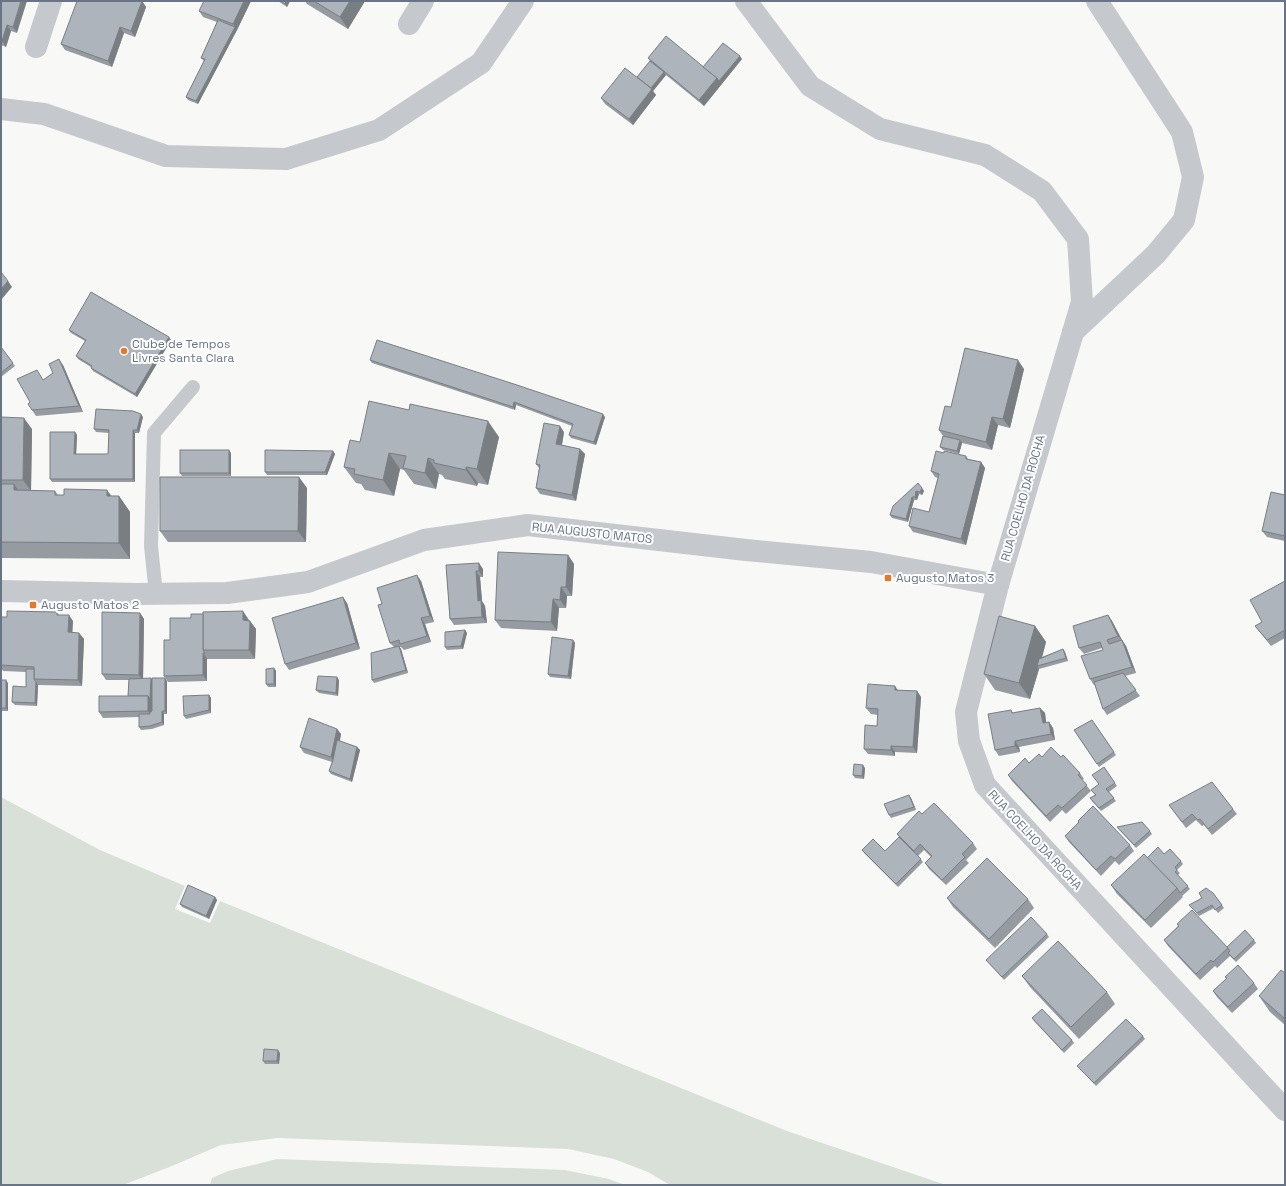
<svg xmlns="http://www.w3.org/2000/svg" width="1286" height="1186" font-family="'Space Grotesk',sans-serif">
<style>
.green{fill:#d9e0d8}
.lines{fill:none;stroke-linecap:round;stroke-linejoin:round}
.service{stroke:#c5c8cc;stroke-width:14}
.minor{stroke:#c5c8cc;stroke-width:22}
.tertiary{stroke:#c5c8cc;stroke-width:22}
.wall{fill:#959ba1}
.shaded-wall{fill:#797e83}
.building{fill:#adb4bb;stroke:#797e83}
.poi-dot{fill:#de7b31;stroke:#fff;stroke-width:1.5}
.labels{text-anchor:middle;stroke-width:4;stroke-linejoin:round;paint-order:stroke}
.poi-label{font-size:12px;fill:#697487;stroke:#fff;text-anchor:start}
.street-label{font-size:12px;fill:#697487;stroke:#fff}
</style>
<rect width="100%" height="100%" fill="#f8f9f7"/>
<!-- green -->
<g class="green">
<polygon points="1,797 100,850 185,886 175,909 210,923 220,901 787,1131 946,1185 670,1185 648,1172 614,1159 568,1149 277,1138 221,1145 172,1166 123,1185 1,1185"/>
<polygon points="277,1159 565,1170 609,1179 625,1185 210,1185 212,1178 228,1171"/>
</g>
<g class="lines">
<!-- service -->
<polyline class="service" points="156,594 151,546 154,433 193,387"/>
<!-- minor -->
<g class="minor">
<polyline points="746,1 810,86 880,129 985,155 1042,191 1078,239 1082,302 998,585 966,712 969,741 985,785 1285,1110"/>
<polyline points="409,24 423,1"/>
<polyline points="36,47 51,1"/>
<polyline points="1073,332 1156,254 1184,220 1193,177 1182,132 1097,1"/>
<polyline points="1,591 137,594 227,593 308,582 424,540 528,525 746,550 871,562 998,585"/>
</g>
<!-- tertiary -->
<polyline class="tertiary" points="1,109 44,114 166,156 286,159 379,130 481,63 523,1"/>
</g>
<!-- wall -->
<g class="wall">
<polygon points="1,1 17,33 11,31 6,47 1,45"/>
<polygon points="142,1 146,7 135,37 124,33 112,67 65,50 61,44"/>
<polygon points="251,1 237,30 198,104 188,100 186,97 204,61 201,58 217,22 203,17 199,11"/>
<polygon points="278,1 290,1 287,7"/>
<polygon points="305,1 365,1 348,29 307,4"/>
<polygon points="648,58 703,67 742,59 704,106 666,75 653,91 656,95 633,125 605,104 601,98 637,77 650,61"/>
<polygon points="69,330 171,340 137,397 93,371 91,368 91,367 78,359 76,356 85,341 71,333"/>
<polygon points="1,347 15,366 1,377"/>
<polygon points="370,360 605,417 596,445 571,438 569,435 572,426 516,405 515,410 372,363"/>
<polygon points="63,365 83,412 36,416 28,404 30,402 43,380 53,373"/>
<polygon points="1024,369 1010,428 998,425 992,450 962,443 959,454 943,450 940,447 943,436 939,430 951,407"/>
<polygon points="1,417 32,429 31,491 55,491 58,495 119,496 130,512 130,559 2,558 1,556"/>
<polygon points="143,417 139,433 135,433 135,482 52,482 50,479 75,432 77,435 76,454 108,454 109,433 96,432 94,429"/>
<polygon points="564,432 562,445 580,449 585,454 576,501 540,494 536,488 539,468 536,464"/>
<polygon points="499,437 488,485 478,483 477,486 445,479 442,475 439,474 436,489 414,484 404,470 400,469 394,496 365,490 361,484 356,483 344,467 360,442"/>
<polygon points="333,451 335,454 327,475 267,475 265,472"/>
<polygon points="231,453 231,476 182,476 180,473"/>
<polygon points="944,453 966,456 968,459 981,462 985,468 966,545 913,532 909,526 929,512 938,478 935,477 931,471"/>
<polygon points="918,483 924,491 922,495 919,494 917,500 914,500 908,522 892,518 890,515"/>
<polygon points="307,488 306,542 168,542 160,531"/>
<polygon points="1285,495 1285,541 1267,537 1262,531"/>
<polygon points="568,555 574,564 572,596 567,596 566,608 559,608 557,631 501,628 495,620"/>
<polygon points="446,565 483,569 483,577 480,577 482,601 485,606 487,623 454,625 450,619"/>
<polygon points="421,581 434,622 425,624 431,642 404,650 401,647 399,647 401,649 408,673 374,683 372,680 394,647 390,643 382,604"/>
<polygon points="1285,581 1285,638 1271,646 1255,626 1262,622"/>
<polygon points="347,603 360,649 289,670 285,664"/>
<polygon points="57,612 59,615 73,621 72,633 79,633 84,639 82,686 38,685 37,706 15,705 12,702 26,687 26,672 3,671 1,668 1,617 7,617"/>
<polygon points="140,613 144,619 143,679 152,681 167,681 167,714 164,714 164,725 152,729 141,730 139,727 139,717 103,718 99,712 128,696 129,680 106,680 102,674"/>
<polygon points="1108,615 1112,621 1122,640 1126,646 1136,673 1125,676 1140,696 1107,715 1103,709 1095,685 1094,685 1090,679 1103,650 1102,648 1084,654 1079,648"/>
<polygon points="249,620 256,629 255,659 207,659 207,681 168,682 164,676 170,640"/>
<polygon points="1035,626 1046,642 1042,657 1063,649 1065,652 1068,661 1039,669 1030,699 995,690 984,674"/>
<polygon points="465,630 467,633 463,649 447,650 445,647"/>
<polygon points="573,640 575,643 571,679 550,677 548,674"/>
<polygon points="274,668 276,671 276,687 268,687 266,684"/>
<polygon points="1,680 8,683 8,711 1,711"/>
<polygon points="339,680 338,696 319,693 316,690"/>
<polygon points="898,690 917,691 921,697 917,753 895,752 895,756 868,754 864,749 877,726 878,715 871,714 866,708"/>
<polygon points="209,695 211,698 211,713 186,719 184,716"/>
<polygon points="1040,708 1045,713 1046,723 1049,722 1053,728 1055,740 1019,747 1020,752 999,756 995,750 1011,710 1013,713"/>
<polygon points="1092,720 1116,755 1099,767 1074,730"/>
<polygon points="337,729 341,734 340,741 357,747 360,750 352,782 331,774 329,771 332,762 304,753 300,747"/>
<polygon points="1042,757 1080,773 1084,779 1082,780 1091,791 1066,814 1062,810 1050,822 1012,781 1008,775 1029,763"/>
<polygon points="1104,767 1117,786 1109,792 1116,801 1101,811 1092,801 1090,798 1095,795 1091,790 1099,784"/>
<polygon points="865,768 864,779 855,778 853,775"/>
<polygon points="911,798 916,810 891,818 889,815"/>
<polygon points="1169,805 1233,809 1237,814 1212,835 1204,825 1202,826 1196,820 1186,828"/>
<polygon points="922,814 973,843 977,849 966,860 969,863 946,885 929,869 925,863 931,857 924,850 918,856 923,862 898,887 864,853 862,850 885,851 899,837 897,834"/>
<polygon points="1117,827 1150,831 1152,834 1136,848"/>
<polygon points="1065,836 1130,845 1134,851 1119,865 1115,861 1101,876 1069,842"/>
<polygon points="1164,854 1181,861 1183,864 1177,870 1180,873 1178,875 1190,889 1182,896 1183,897 1151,928 1117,894 1111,885 1147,858"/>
<polygon points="1213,893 1224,908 1218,913 1214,908 1199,916 1189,905"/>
<polygon points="215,897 217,900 209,919 182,907 180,904"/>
<polygon points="947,898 1028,899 1034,908 995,948 953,907"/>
<polygon points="1177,924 1227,947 1254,940 1256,943 1236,962 1230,956 1217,968 1215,966 1200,980 1168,946 1164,940 1178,926"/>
<polygon points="1047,934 1049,937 1004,980 986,960"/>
<polygon points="1285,973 1285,1025 1270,1012 1259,996"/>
<polygon points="1022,976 1107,992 1115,1004 1079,1039 1030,987"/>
<polygon points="1225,977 1254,983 1258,989 1232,1013 1217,997 1213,991 1227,979"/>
<polygon points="1032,1018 1072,1040 1074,1043 1064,1053 1034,1021"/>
<polygon points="1143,1036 1145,1039 1096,1086 1077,1066"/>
<polygon points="280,1053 279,1064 265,1064 263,1061"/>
</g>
<!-- shaded-wall -->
<g class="shaded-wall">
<polygon points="21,1 27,1 17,33 13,27"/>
<polygon points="142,1 146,7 135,37 131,31"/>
<polygon points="244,1 251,1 237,30 198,104 196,101 235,27 233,24"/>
<polygon points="286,1 290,1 287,7 285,4"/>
<polygon points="350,1 365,1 348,29 340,17"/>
<polygon points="7,25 11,31 6,47 2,41"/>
<polygon points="120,27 124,33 112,67 108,61"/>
<polygon points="740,56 742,59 704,106 699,100 717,78"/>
<polygon points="664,72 666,75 653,91 656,95 633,125 629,119 650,89"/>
<polygon points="8,281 12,287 1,300 1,289"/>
<polygon points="169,337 171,340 137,397 135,394"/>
<polygon points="59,359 63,365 83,412 79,406"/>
<polygon points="1018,360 1024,369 1010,428 1003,419"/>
<polygon points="514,402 516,405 515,410 513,407"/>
<polygon points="141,414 143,417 139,433 137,430"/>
<polygon points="603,414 605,417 596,445 594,442"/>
<polygon points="992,417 998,425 992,450 986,442"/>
<polygon points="24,418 32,429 31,491 23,480"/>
<polygon points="488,421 499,437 488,485 477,469"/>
<polygon points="560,426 564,432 561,450 556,444"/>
<polygon points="133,430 135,433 135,482 133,479"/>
<polygon points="75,432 77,435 76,457 74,454"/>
<polygon points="960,440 962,443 959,454 957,451"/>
<polygon points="580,449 585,454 576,501 572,495"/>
<polygon points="229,450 231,453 231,476 229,473"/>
<polygon points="333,451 335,454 327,475 325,472"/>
<polygon points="389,453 400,469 394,496 383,480"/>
<polygon points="428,458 439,474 436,489 425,473"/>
<polygon points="981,462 985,468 966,545 961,539"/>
<polygon points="466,467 478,483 477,486 466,470"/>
<polygon points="299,477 307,488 306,542 298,531"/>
<polygon points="14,484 25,500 14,490"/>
<polygon points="922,488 924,491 922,495 920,492"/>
<polygon points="107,490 119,506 107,496"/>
<polygon points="916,491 919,494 917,500 915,497"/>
<polygon points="119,496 130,512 130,559 119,543"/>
<polygon points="912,497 914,500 908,522 906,519"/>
<polygon points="568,555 574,564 572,596 566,587"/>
<polygon points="479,563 483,569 483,577 479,571"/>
<polygon points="476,571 480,577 482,601 485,606 487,623 482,617 478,601"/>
<polygon points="417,575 421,581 434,622 430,616"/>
<polygon points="561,587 567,596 566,608 560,600"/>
<polygon points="343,597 347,603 360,649 356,643"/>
<polygon points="553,599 559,608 557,631 551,622"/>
<polygon points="243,611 249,620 250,628 250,621 256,629 255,659 249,650 243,620"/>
<polygon points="140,613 144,619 143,681 139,675"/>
<polygon points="69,615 73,621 72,638 68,632"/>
<polygon points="1108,615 1112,621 1123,642 1118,636"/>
<polygon points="421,618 425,624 431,642 427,636"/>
<polygon points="1035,626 1046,642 1040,665 1037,666 1039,669 1030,699 1019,683"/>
<polygon points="465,630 467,633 463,649 461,646"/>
<polygon points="79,633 84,639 82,686 78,680"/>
<polygon points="573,640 575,643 571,679 568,676"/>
<polygon points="1122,640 1126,646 1136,673 1132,667"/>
<polygon points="399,646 401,649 408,673 406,670"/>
<polygon points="1063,649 1065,652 1068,661 1066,658"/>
<polygon points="203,653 207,659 207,681 203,675"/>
<polygon points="274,668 276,671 276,687 274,684"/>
<polygon points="337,677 339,680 338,696 336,693"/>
<polygon points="151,678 153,681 152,717 148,711 148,696"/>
<polygon points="165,678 167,681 167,714 165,711"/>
<polygon points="6,680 8,683 8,711 6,708"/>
<polygon points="36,682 38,685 37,706 35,703"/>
<polygon points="895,686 899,692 895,690"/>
<polygon points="917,691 921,697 917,753 913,747"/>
<polygon points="209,695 211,698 211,713 209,710"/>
<polygon points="1040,708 1045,713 1047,729 1043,723"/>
<polygon points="162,711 164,714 164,725 162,722"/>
<polygon points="1049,722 1053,728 1055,740 1051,734"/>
<polygon points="337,729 341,734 335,763 331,757"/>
<polygon points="1015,741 1019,747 1020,752 1015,746"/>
<polygon points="891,746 895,752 895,756 891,750"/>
<polygon points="357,747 360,750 352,782 350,779"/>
<polygon points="863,765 865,768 864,779 862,776"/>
<polygon points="909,795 911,798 916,810 914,807"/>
<polygon points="215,897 217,900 209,919 206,916"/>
<polygon points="278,1050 280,1053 279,1064 277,1061"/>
</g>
<!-- building -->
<g class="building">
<polygon points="1,1 21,1 13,27 7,25 2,41 1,41"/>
<polygon points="77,1 142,1 131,31 120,27 108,61 61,44"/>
<polygon points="204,1 244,1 233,24 199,11"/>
<polygon points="281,1 286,1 285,4"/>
<polygon points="314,1 350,1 340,17"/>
<polygon points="218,20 235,27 196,101 186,97 205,59 201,58"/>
<polygon points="666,36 717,78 699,100 648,58"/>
<polygon points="723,43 740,56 719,81 717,78 703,67"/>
<polygon points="650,61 664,72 651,88 637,77"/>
<polygon points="625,68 652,89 629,119 601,98"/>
<polygon points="1,272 8,281 1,289"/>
<polygon points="91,292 169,337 135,394 91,368 92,366 76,356 86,340 69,330"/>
<polygon points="377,340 517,385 603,414 594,442 569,435 573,424 514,402 513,407 370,360"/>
<polygon points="1,347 13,363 1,373"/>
<polygon points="965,348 1018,360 1003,419 992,417 986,442 939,430 945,406 951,407"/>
<polygon points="59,359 79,406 32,410 28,404 30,402 17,379 37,370 43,380 53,373 49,364"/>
<polygon points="369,401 409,410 410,404 488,421 477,469 466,467 466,470 434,463 434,460 428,458 425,473 403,468 406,456 389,453 383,480 354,474 355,469 344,467 350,440 360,442"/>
<polygon points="96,409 133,411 141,414 137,430 133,430 133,479 50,479 50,432 75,432 74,454 108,454 109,430 94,429"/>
<polygon points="1,417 24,418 23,480 1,480"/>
<polygon points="544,423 560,426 556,444 580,449 572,495 536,488 540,465 536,464"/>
<polygon points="943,436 960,440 957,451 940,447"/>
<rect x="180" y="450" width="49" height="23"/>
<polygon points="265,450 333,451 325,472 265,472"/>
<polygon points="936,451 944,453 944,451 966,456 966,459 981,462 961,539 909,526 913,508 929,512 939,474 931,471"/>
<polygon points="160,477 299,477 298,531 160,531"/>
<polygon points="918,483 922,488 920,492 916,491 915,497 912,497 906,519 890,515 893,506"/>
<polygon points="1,484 14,484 14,490 55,491 55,495 64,495 64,489 107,490 107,496 119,496 119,543 1,542"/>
<polygon points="1271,492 1285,495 1285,536 1262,531"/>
<polygon points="498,552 568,555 566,587 561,587 560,600 553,599 551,622 495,620"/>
<polygon points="479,563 479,571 476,571 478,601 481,600 482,617 450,619 446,565"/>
<polygon points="417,575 430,616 421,618 427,636 400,644 399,640 390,643 378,605 382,604 377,588"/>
<polygon points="1285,581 1285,630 1267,640 1255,626 1262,622 1250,600"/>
<polygon points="343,597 356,643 285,664 272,618"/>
<polygon points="7,611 57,612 57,615 69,615 68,632 79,633 78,680 34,679 34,667 1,665 1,617 7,617"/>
<polygon points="243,611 243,620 250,621 249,650 203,650 203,612"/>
<polygon points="102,612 140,613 139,675 102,674"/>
<polygon points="191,614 203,614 203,650 205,653 203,653 203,675 164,676 164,640 170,640 170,618 191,618"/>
<polygon points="1108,615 1118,636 1107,640 1109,644 1122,640 1132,667 1090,679 1081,656 1103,650 1100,642 1079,648 1073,626"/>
<polygon points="999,616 1035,626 1019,683 984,674"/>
<polygon points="465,630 461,646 445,647 445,632"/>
<polygon points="552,637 573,640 568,676 548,674"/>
<polygon points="399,646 406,670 372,680 371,653"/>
<polygon points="1063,649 1066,658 1037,666 1039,659"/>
<polygon points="274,668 274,684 266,684 266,669"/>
<polygon points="26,669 34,669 34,679 36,682 35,703 12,702 13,686 26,687"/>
<polygon points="1123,673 1136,690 1103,709 1094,682"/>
<polygon points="318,676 337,677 336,693 316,690"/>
<polygon points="151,678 150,699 148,696 128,696 129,679"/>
<polygon points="152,678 165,678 165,711 162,711 162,722 150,726 139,727 139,714 150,714 150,712 152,711"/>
<rect x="1" y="680" width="5" height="28"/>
<polygon points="868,684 895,686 895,690 917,691 913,747 891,746 891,750 864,749 865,725 877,726 878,709 866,708"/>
<polygon points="209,695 209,710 184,716 183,696"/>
<polygon points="99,696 148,696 148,711 99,712"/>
<polygon points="1040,708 1043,723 1049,722 1051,734 1015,741 1015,746 995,750 988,714 1011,710 1012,713"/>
<polygon points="309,718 337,729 331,757 300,747"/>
<polygon points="1092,720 1114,752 1097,764 1074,730"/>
<polygon points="337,740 357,747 350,779 329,771 333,760"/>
<polygon points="1051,747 1061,757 1063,755 1080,773 1078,775 1087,785 1062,808 1058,805 1046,816 1008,775 1025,758 1029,763 1039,754 1042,757"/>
<polygon points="854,764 863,765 862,776 853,775"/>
<polygon points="1104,767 1115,783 1106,789 1114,798 1099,808 1090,798 1096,795 1091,790 1099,784 1092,775"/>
<polygon points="1212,782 1233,809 1208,829 1200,819 1198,820 1192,814 1182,822 1169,805"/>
<polygon points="909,795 914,807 889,815 884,804"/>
<polygon points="934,803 973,843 962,854 965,857 942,880 925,863 932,856 920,844 914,851 897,834 919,811 922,814"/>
<polygon points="1093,806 1130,845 1115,859 1111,856 1096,870 1065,836 1079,822 1078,821"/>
<polygon points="1142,822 1150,831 1134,845 1117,827"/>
<polygon points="899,837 921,859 896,884 862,850 873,839 885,851"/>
<polygon points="1158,847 1164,854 1170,849 1181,861 1175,867 1177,870 1175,872 1188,886 1180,893 1177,888 1147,858"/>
<polygon points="1144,854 1177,888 1145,920 1111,885"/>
<polygon points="987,858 1028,899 989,939 947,898"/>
<polygon points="188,885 215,897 206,916 180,904"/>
<polygon points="1206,888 1213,893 1222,905 1215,910 1212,905 1197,913 1189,905 1202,898 1199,893"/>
<polygon points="1192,910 1228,948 1213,962 1211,960 1196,974 1164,940 1179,926 1177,924"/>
<polygon points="1031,917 1047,934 1002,977 986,960"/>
<polygon points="1245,930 1254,940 1234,959 1228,953 1230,951 1227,947"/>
<polygon points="1058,941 1107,992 1071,1027 1022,976"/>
<polygon points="1238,965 1254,983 1228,1007 1213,991 1227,978 1225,977"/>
<polygon points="1281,970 1285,973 1285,1019 1259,996"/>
<polygon points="1042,1009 1072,1040 1062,1050 1032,1018"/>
<polygon points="1126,1019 1143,1036 1094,1083 1077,1066"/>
<polygon points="264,1049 278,1050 277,1061 263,1061"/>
</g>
<!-- markers -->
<g class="poi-dot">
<circle cx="124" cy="351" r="4"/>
<rect x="884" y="574" width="8" height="8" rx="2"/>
<rect x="29" y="601" width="8" height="8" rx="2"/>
</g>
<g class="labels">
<!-- poi labels -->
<g class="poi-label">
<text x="132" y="348">Clube de Tempos<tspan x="132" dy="14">Livres Santa Clara</tspan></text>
<text x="896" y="582">Augusto Matos 3</text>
<text x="41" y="609">Augusto Matos 2</text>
</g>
<!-- street labels -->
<g class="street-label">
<text transform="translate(1023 498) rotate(-74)" y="4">RUA COELHO DA ROCHA</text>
<text transform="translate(592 533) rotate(6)" y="4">RUA AUGUSTO MATOS</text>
<text transform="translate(1035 840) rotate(47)" y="4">RUA COELHO DA ROCHA</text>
</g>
</g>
<!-- border -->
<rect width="1286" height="1186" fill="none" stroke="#697487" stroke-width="4"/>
</svg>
